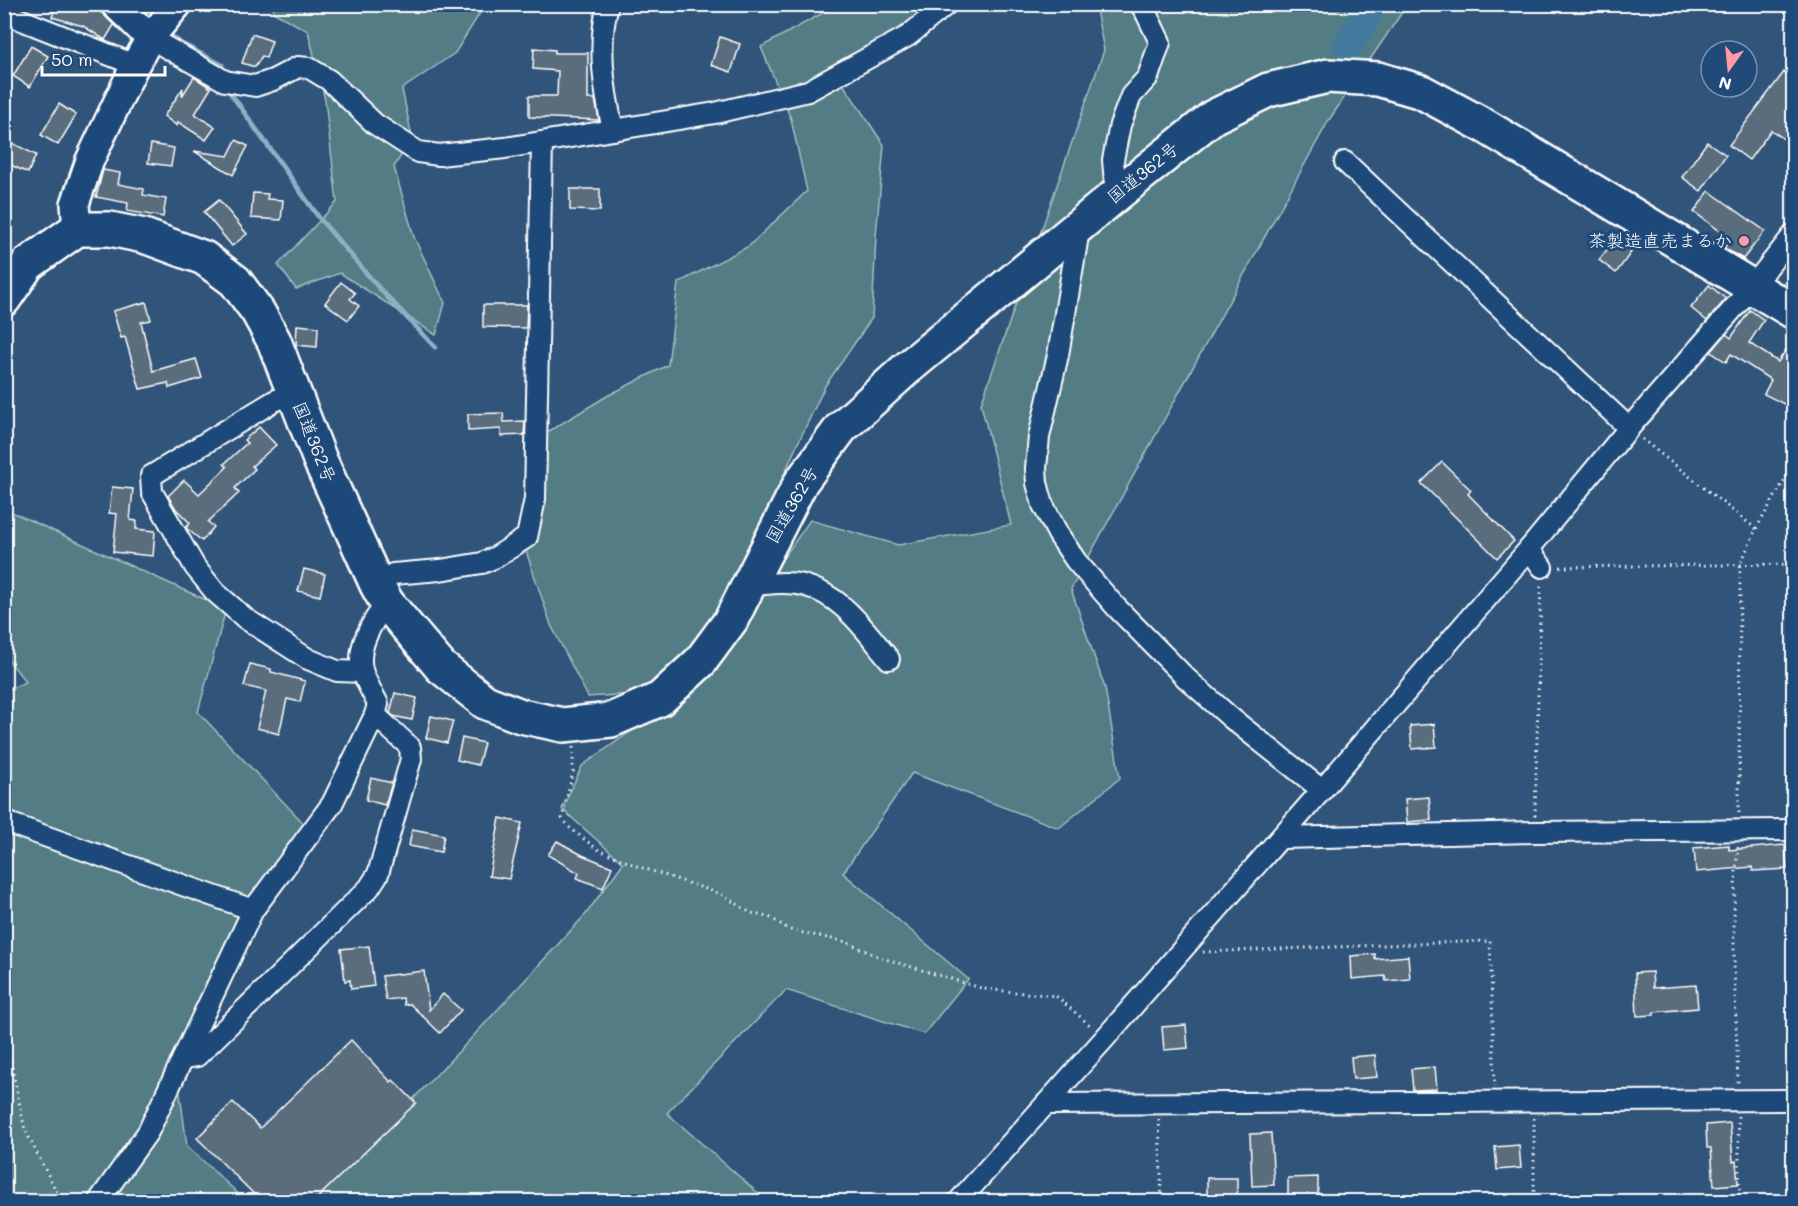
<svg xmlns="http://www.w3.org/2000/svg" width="1798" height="1206" font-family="Mali,'Klee One',sans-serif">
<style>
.green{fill:#527c84;stroke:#a8bec2;stroke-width:1.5}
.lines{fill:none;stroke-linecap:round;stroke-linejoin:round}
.stream{stroke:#8eafc5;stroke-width:5}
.river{stroke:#427a9e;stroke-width:30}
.building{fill:#5a6d7c;stroke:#fff;stroke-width:1.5}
.street-casing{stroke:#fff;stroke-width:24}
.secondary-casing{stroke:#fff;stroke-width:32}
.highway-casing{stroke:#fff;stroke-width:38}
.path{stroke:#fff;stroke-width:3;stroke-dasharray:1.5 4.5;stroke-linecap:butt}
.street{stroke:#1f4a7a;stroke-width:20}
.secondary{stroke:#1f4a7a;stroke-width:27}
.highway{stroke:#1f4a7a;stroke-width:33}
.poi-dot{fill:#ff9aa2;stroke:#1f4a7a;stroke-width:2}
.labels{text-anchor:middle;stroke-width:6;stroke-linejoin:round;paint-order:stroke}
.street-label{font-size:18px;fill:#fff;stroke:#1f4a7a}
.poi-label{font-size:18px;fill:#fff;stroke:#1f4a7a;text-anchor:end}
</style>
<rect width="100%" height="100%" fill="#31547b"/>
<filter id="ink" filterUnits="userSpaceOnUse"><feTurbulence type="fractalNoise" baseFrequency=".0167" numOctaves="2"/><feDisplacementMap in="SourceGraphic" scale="12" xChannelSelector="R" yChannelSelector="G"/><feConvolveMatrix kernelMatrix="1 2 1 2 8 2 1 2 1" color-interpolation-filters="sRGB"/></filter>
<g filter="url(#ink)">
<!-- green -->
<g class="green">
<polygon points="274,4 485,5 455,53 402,89 412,137 394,167 414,237 445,303 436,335 340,273 296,289 278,265 337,202 325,100 308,31 273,12"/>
<polygon points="837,5 941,5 837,75 884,145 876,236 872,318 825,386 792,456 745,567 697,646 645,693 588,697 551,625 526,551 536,439 607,396 668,365 678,283 749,246 807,191 791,119 761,47"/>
<polygon points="1095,5 1407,5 1329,120 1071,589 1105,688 1120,778 1059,828 912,773 843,873 968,979 924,1034 786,990 667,1113 767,1201 314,1202 465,1045 586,914 623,863 562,809 582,766 692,688 810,520 898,545 1011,525 981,404 1104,50"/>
<polygon points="5,509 226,609 198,712 311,831 175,1057 187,1146 246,1201 5,1202 5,1113 11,1102 4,1083 4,691 26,682 5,656"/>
</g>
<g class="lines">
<!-- stream -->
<g class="stream">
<polyline points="170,35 180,43 222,65"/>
<polyline points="229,91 320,219 378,287 435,347"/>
</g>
<!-- river -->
<polyline class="river" points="1348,45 1373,4"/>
</g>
<!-- building -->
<g class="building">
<polygon points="56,4 88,4 103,14 114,25 105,40 83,26 52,17"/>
<polygon points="252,34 272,41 266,58 262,56 255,67 242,63"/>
<polygon points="720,37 740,44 731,72 711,65"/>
<polygon points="31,46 48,56 30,87 13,76"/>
<polygon points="534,48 555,50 555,53 588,53 588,99 595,99 599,120 529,117 529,96 557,96 558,71 533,69"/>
<polygon points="1784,72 1794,79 1794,146 1771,130 1749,160 1729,145"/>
<polygon points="194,77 211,88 195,114 215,127 206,140 178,122 177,126 164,116 183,88 182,96"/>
<polygon points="59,104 76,115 58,145 41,135"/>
<polygon points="4,139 36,155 28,173 4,162"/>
<polygon points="236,140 248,146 233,175 194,151 228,156"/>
<polygon points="1707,142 1726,155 1701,191 1682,177"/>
<polygon points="151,144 174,148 171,166 148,163"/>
<polygon points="103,170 120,173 118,184 144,189 143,195 166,199 163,217 127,211 128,203 96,197"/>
<polygon points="570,189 600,189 600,211 570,210"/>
<polygon points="1709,191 1765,231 1743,259 1724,248 1731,239 1694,212"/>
<polygon points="253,193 268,194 267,199 283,200 281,220 251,218"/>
<polygon points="219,200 247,234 232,246 204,212"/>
<polygon points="1615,239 1632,251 1616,273 1599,260"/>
<polygon points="341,282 355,293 350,299 359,306 348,320 325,303"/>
<polygon points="1709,285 1726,299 1707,321 1691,308"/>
<polygon points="146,302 151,320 141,322 153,371 196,359 202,378 169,388 168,383 140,389 125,337 121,338 113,311"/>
<polygon points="483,305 527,305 526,328 483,327"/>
<polygon points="1750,310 1764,320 1749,343 1778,362 1794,338 1794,409 1764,394 1771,380 1731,354 1726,362 1711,352 1726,334 1731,338"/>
<polygon points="297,325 318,327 317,347 296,345"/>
<polygon points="503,413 504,422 525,421 524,435 501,436 501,429 468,431 468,414"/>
<polygon points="259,427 276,445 252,466 255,469 235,488 239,493 208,522 214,527 202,541 186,528 190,523 176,509 168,496 184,480 199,494 227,467 224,464 247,443 244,440"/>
<polygon points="1442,462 1471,490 1468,494 1514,541 1497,558 1421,483"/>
<polygon points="112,487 133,489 130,520 137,521 136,529 155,531 153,556 113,552 117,514 109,513"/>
<polygon points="304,569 325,574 320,596 298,591"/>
<polygon points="250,664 271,669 271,672 305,681 300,702 287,699 279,734 257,728 266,691 244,686"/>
<polygon points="395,693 417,698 412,720 393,716 390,713"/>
<polygon points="431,716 453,721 447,743 426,738"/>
<polygon points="1434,724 1436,747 1412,749 1410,726"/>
<polygon points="462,738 484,743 478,765 457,760"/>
<polygon points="371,778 392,783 385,805 366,800"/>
<polygon points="1429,797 1431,820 1407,822 1405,799"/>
<polygon points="500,818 522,823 509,879 489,876"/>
<polygon points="412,829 444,835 441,852 409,846"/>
<polygon points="557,841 582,855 612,867 603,888 577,878 579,873 548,855"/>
<polygon points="1729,845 1729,850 1785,845 1787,869 1753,871 1752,867 1696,872 1694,848"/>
<polygon points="369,946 374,986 351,989 350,980 345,981 341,949"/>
<polygon points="1375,954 1375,959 1408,956 1410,979 1386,981 1385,976 1352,979 1351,956"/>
<polygon points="424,971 429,1010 443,994 461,1010 440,1033 410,1004 404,1005 403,998 386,1000 382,976"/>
<polygon points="1652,972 1653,988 1696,985 1698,1008 1654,1012 1654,1015 1637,1016 1635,973"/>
<polygon points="1186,1025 1188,1048 1164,1050 1162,1027"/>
<polygon points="351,1040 391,1082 393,1080 416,1103 313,1202 262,1202 197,1138 233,1102 260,1128"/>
<polygon points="1375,1055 1377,1077 1353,1079 1351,1057"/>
<polygon points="1435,1067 1437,1089 1413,1090 1411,1069"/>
<polygon points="1730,1123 1733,1162 1736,1161 1738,1184 1714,1186 1711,1148 1707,1148 1706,1125"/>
<polygon points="1271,1133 1274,1185 1252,1186 1250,1134"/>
<polygon points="1519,1145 1521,1168 1497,1170 1495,1147"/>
<polygon points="1318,1177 1318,1200 1288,1200 1288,1178"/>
<rect x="1207" y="1178" width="30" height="22"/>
</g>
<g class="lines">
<defs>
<g id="street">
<path d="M608,4C597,46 604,89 613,130"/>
<polyline points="4,13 135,65"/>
<polyline points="150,38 225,81 255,86 273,80 298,67 309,68 329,80 375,124 418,152 439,155 505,148 715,113 808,91 908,36 947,4"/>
<polyline points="1345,162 1629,428"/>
<polyline points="1116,195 1113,160 1120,125 1131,96 1148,77 1160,42 1145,11 1140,4"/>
<polyline points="1080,224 1058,355 1039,437 1036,468 1037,483 1043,505 1058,534 1076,561 1116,607 1186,678 1231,718 1322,790"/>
<polyline points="294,393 274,401 151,476 152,492 195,567 215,592 246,619 308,659 337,671 362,672"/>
<polyline points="1529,549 1542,567"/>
<polyline points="377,585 393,574 440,570 482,563 496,557 527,537 535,499 542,142"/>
<path d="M748,586C766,584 786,581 803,585C842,595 865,630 889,659"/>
<polyline points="4,820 11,824 253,910"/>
<polyline points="1281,838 1534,832 1794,830"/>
<polyline points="183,1058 197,1056 369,888 378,874 411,759 410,747 375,715"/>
<polyline points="1046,1104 1794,1100"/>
<path d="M98,1202L148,1132L253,910L332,804L375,715L378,704C373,694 367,684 363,673C355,649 372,621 387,603"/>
<polyline points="958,1202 1105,1038 1322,790 1529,549 1629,428 1752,287 1794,234"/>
</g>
<g id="secondary">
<polyline points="115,4 150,38"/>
<polyline points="77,229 75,204 90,160 135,65 150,38 178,4"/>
</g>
<polyline id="highway" points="4,299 28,264 77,229 110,229 144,236 204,258 235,281 258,312 274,341 320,460 377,585 387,603 441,667 485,702 521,716 563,725 611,720 660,699 700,662 731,620 801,482 841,428 905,370 1116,195 1213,117 1268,90 1328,76 1378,79 1422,92 1485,126 1794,312"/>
</defs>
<!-- street casing -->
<use href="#street" class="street-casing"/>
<!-- secondary casing -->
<use href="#secondary" class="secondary-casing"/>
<!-- highway casing -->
<use href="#highway" class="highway-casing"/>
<!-- path -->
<g class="path">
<polyline points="1642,439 1756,529"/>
<polyline points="1560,567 1794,564"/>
<polyline points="573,747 573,772 562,818 570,828 597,849 637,866 721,894 751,913 771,918 790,930 846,942 882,958 984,989 1056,996 1092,1027"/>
<polyline points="1739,813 1740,565 1756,529 1794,464"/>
<polyline points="1535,816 1541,582"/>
<path d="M1738,847C1730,925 1736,1004 1738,1083"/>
<polyline points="1203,952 1490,941 1495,1086"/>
<polyline points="4,1045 9,1054 25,1130 62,1202"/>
<polyline points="1738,1116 1740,1202"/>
<polyline points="1534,1118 1534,1202"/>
<polyline points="1159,1119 1162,1202"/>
</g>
<!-- street -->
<use href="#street" class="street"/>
<!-- secondary -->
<use href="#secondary" class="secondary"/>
<!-- highway -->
<use href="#highway" class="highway"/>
</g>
</g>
<!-- markers -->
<circle class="poi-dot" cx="1744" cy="241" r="6"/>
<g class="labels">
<!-- street labels -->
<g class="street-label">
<text transform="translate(1143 173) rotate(-39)" y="6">国道362号</text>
<text transform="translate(314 442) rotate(68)" y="6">国道362号</text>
<text transform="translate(792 505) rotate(-60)" y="6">国道362号</text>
</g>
<!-- poi labels -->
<g class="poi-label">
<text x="1732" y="247">茶製造直売まるか</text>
</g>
</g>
<!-- margin -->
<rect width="1798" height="1206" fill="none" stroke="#1f4a7a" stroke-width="24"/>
<rect x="12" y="12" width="1774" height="1182" fill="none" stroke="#fff" stroke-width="2" filter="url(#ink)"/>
<!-- north arrow -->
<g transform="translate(1729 69) rotate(195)"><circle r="28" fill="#1f4a7a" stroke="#7992af" stroke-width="1.5"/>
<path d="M0-4.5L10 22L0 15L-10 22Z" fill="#ff9aa2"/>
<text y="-9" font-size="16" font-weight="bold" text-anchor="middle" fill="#ffffff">N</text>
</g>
<!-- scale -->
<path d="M42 66v9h123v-9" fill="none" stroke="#ffffff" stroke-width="3"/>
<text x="51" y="66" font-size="18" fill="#ffffff" stroke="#1f4a7a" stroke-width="4.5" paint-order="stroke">50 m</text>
</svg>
